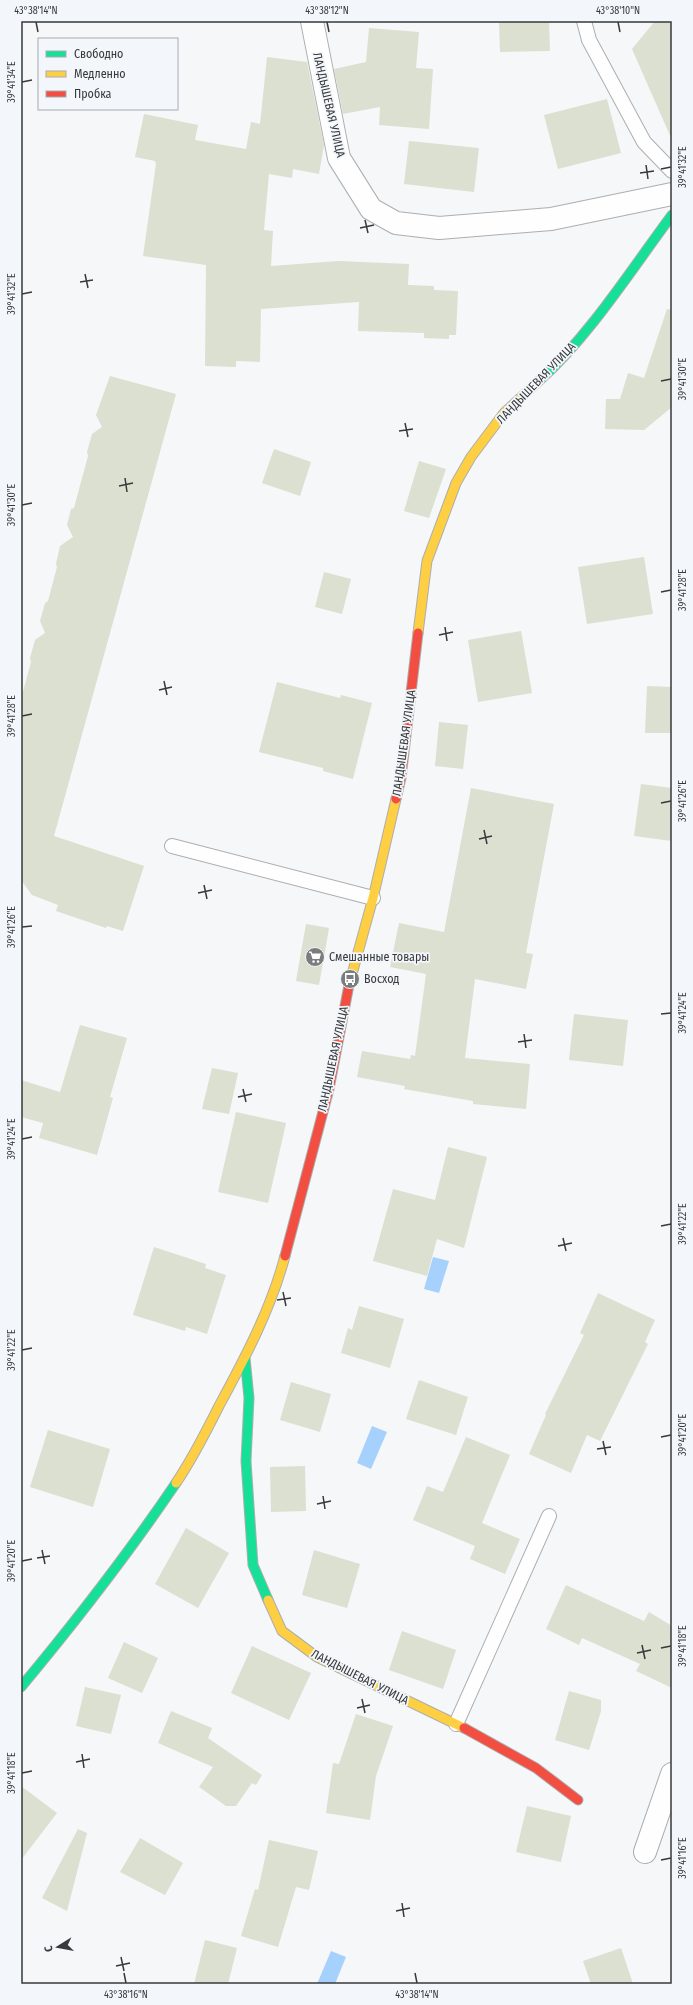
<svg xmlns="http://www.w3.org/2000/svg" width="693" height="2005" font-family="'Fira Sans Condensed',sans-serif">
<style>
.water{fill:#a6d1fc}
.building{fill:#dbe0d1}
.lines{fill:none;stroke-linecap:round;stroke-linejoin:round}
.lane-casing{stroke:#acaeb0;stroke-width:16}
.street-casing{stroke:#acaeb0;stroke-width:24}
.fast-casing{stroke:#acaeb0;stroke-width:11}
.slow-casing{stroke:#acaeb0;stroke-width:11}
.jam-casing{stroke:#acaeb0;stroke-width:11}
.lane{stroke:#fefefe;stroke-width:14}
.street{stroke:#fefefe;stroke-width:22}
.fast{stroke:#16e098;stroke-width:9}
.slow{stroke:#ffcf43;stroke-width:9}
.jam{stroke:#f24e42;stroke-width:9}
.ticks{fill:none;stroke:#37393a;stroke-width:1.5}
.labels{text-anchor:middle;stroke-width:3.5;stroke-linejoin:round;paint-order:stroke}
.street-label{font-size:12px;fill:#37393a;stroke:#f3f7fb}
.poi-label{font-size:12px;fill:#37393a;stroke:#f3f7fb;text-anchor:start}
.neatline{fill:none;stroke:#37393a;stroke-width:1.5}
.ticks-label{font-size:10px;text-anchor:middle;fill:#37393a}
</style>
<rect width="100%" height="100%" fill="#f5f7f9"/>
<!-- water -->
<g class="water">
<polygon points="433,1257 449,1261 439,1293 424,1289"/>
<polygon points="372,1426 387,1432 371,1469 357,1463"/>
<polygon points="331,1951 346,1957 335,1984 317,1984"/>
</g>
<!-- building -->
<g class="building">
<polygon points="499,21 549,21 550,51 500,52"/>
<polygon points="655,21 672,21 672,140 632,49"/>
<polygon points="369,28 419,32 416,68 433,69 429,129 379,125 380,107 343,114 334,69 366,62"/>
<polygon points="267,57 307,62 324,145 319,174 293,169 292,178 269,174 264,230 273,231 271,266 338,261 409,264 408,285 434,286 434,290 458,291 456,335 449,335 449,339 424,338 424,333 358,331 359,302 261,309 260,362 236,361 236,367 205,366 206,265 143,256 156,164 155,161 135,157 144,114 198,125 195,140 246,149 251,122 260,124"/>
<polygon points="607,99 621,153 558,169 544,115"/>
<polygon points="409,141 479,148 474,192 404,184"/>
<polygon points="667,309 672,310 672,407 644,430 605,429 606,399 620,399 628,373 644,378"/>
<polygon points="110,376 176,394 54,836 144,866 123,931 107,926 106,928 56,911 58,905 32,895 21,880 21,699 31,662 30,658 35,640 45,633 40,621 45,603 48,601 57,567 56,564 60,546 73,537 67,525 71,509 74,508 88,456 87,452 92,434 102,427 96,415"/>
<polygon points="274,449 311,462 300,496 262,483"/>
<polygon points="419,461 446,469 429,518 404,511"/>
<polygon points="644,557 653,614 587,624 578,567"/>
<polygon points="324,572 351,579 342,614 315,607"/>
<polygon points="521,631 532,693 478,702 468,640"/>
<polygon points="277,682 340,698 341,695 372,703 353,779 323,771 323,768 259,752"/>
<polygon points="647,686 672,687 672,733 645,733"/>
<polygon points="439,722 468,725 463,769 435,766"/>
<polygon points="641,784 672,788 672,841 634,836"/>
<polygon points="471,788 554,804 526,953 533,954 526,989 475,979 465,1058 530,1064 526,1109 473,1104 473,1101 404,1089 405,1086 357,1077 362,1051 410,1059 411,1055 415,1056 426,974 390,967 399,923 444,932"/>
<polygon points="306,924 329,928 319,985 296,981"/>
<polygon points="574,1014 628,1020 623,1066 569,1060"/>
<polygon points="80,1025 127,1038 110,1097 113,1098 97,1155 39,1138 43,1123 21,1117 21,1080 60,1092"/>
<polygon points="212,1068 238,1073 229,1114 202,1109"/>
<polygon points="236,1112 286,1123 268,1203 218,1192"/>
<polygon points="448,1147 487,1157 464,1248 437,1239 427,1276 373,1261 393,1189 435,1200"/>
<polygon points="154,1247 206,1264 205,1268 226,1275 207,1334 186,1327 185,1331 133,1315"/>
<polygon points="598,1293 655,1320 645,1342 648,1344 600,1441 587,1435 571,1473 529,1454 546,1415 545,1414 584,1335 580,1333"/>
<polygon points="359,1306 404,1319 390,1368 341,1353 348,1328 352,1330"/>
<polygon points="419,1380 468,1397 456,1435 406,1419"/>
<polygon points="291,1382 331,1394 320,1432 280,1420"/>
<polygon points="48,1430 110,1449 93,1507 30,1487"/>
<polygon points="466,1437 510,1455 482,1523 520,1539 505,1574 470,1559 475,1546 413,1520 427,1486 443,1492"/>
<polygon points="305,1466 306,1511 271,1512 270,1467"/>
<polygon points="186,1528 229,1553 198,1608 155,1584"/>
<polygon points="314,1550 360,1564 347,1608 302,1595"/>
<polygon points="566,1585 644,1621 649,1612 672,1626 672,1688 636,1671 640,1664 582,1638 579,1645 546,1629"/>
<polygon points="402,1631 456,1650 443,1689 389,1670"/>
<polygon points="124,1642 158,1658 142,1693 108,1678"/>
<polygon points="252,1646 311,1673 289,1720 231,1693"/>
<polygon points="85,1687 121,1695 111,1734 76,1726"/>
<polygon points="569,1691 601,1700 601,1711 589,1750 555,1740"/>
<polygon points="171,1711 212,1728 208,1738 262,1775 256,1785 252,1783 236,1806 226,1806 199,1787 213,1767 158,1743"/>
<polygon points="356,1714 393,1726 376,1776 370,1820 326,1813 333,1763 339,1764"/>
<polygon points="21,1786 57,1813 21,1860"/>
<polygon points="527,1806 571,1816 561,1862 516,1852"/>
<polygon points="78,1829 87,1833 67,1911 42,1898"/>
<polygon points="140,1838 183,1863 165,1895 120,1872"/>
<polygon points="269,1840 318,1851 309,1890 296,1887 278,1947 241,1936 255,1889 258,1890"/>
<polygon points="205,1940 237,1948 228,1984 194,1984"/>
<polygon points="621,1948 633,1984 591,1984 583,1961"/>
</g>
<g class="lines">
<defs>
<g id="lane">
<polyline points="584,21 589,40 644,142 672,171"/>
<polyline points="172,846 373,898"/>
<polyline points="456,1724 549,1516"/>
</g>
<g id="street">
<polyline points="312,21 339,158 371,209 396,223 439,228 551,219 672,194"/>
<polyline points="645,1852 672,1774"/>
</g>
<g id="fast">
<path d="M540,380C590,335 631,270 672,215"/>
<polyline points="245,1358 249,1398 246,1461 253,1565 268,1600"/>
<path d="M21,1687C76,1621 128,1554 176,1483"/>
</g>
<g id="slow">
<polyline points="418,633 427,561 456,483 471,457 504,413 540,380"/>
<polyline points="349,985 373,898 396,799"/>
<path d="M176,1483C193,1458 206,1432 219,1406C245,1358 271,1309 285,1256"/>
<polyline points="268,1600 282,1631 317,1657 464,1728"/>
</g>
<g id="jam">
<polyline points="396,799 401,778 418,633"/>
<polyline points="285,1256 329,1089 349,985"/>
<polyline points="464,1728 536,1768 578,1800"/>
</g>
</defs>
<!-- lane casing -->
<use href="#lane" class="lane-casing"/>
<!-- street casing -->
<use href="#street" class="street-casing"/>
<!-- fast casing -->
<use href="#fast" class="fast-casing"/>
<!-- slow casing -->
<use href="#slow" class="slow-casing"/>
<!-- jam casing -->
<use href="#jam" class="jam-casing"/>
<!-- lane -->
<use href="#lane" class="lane"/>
<!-- street -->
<use href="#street" class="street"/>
<!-- fast -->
<use href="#fast" class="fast"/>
<!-- slow -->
<use href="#slow" class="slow"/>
<!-- jam -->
<use href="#jam" class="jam"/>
</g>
<!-- ticks -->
<path class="ticks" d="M36,22L38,32M327,22L329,32M618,22L620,32M22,82L32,80M646,165L648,179M661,169L671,167M640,173L654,171M365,220L368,233M360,228L374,225M85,274L88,288M80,282L93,280M22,294L32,292M661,381L671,379M405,423L408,437M399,431L413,429M125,478L127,492M119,486L133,483M22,505L32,503M661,592L671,590M445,627L447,641M439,635L453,632M164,681L167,695M159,690L172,687M22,716L32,714M661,803L671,801M484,830L487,844M479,839L492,836M204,885L207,899M198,893L212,890M22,927L32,926M661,1014L671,1013M524,1034L526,1048M518,1042L532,1040M243,1089L246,1102M238,1097L252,1094M22,1139L32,1137M661,1226L671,1224M563,1238L566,1251M558,1246L572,1243M283,1292L286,1306M277,1300L291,1298M22,1350L32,1348M661,1437L671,1435M603,1441L606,1455M597,1449L611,1447M323,1496L325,1509M317,1504L331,1501M42,1550L45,1564M37,1558L50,1556M22,1561L32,1559M642,1645L645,1659M661,1648L671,1646M637,1653L651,1650M362,1699L365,1713M357,1708L370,1705M82,1754L84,1768M76,1762L90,1759M22,1773L32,1771M661,1860L671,1858M402,1903L404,1917M396,1911L410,1908M121,1957L124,1971M116,1966L130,1963M124,1973L126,1983M415,1973L417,1983"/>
<!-- icons -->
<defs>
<symbol id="supermarket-disc" viewBox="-11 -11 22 22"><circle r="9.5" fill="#7a7c7d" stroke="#f3f7fb"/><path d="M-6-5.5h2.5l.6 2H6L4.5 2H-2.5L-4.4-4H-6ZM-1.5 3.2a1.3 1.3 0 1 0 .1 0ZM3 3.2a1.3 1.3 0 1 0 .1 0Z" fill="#fff"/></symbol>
<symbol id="bus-disc" viewBox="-11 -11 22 22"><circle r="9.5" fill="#7a7c7d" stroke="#f3f7fb"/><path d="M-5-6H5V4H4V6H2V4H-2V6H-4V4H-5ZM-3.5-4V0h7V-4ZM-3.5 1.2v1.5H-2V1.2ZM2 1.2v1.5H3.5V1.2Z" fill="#fff"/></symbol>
</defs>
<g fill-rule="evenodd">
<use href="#supermarket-disc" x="304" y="946" width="22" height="22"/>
<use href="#bus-disc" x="339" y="968" width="22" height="22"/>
</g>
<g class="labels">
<!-- street labels -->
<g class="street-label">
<text transform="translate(329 105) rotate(77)" y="4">ЛАНДЫШЕВАЯ УЛИЦА</text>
<text transform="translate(536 383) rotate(-46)" y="4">ЛАНДЫШЕВАЯ УЛИЦА</text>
<text transform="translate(404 743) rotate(-82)" y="4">ЛАНДЫШЕВАЯ УЛИЦА</text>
<text transform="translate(333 1059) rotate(-78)" y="4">ЛАНДЫШЕВАЯ УЛИЦА</text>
<text transform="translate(360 1677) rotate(27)" y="4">ЛАНДЫШЕВАЯ УЛИЦА</text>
</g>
<!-- poi labels -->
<g class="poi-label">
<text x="329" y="961">Смешанные товары</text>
<text x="364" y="983">Восход</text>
</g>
</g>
<!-- border -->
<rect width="693" height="2005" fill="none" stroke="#f3f7fb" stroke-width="44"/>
<!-- legend -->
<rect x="38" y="38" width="140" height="72" fill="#f3f7fb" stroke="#a8abae"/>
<rect x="46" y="51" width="20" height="6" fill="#16e098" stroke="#a8abae"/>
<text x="74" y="58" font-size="12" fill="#37393a">Свободно</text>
<rect x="46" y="71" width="20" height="6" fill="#ffcf43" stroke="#a8abae"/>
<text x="74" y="78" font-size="12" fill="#37393a">Медленно</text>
<rect x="46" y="91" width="20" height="6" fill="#f24e42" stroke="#a8abae"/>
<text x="74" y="98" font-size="12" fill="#37393a">Пробка</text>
<!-- north arrow -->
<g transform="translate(58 1947) rotate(259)" stroke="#f3f7fb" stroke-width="3" paint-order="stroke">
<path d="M0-3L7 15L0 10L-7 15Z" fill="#37393a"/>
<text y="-6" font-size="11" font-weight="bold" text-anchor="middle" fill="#37393a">С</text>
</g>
<rect x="22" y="22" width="649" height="1961" class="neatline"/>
<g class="ticks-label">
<text x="36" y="14">43°38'14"N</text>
<text x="327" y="14">43°38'12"N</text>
<text x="618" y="14">43°38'10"N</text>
<text transform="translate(11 82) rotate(-90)" y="4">39°41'34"E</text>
<text transform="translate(682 167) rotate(-90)" y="4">39°41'32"E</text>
<text transform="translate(11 294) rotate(-90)" y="4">39°41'32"E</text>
<text transform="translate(682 379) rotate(-90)" y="4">39°41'30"E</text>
<text transform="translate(11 505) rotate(-90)" y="4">39°41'30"E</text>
<text transform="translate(682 590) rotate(-90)" y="4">39°41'28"E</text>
<text transform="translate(11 716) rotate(-90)" y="4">39°41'28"E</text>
<text transform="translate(682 801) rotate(-90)" y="4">39°41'26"E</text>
<text transform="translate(11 927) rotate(-90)" y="4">39°41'26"E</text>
<text transform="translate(682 1013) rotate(-90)" y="4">39°41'24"E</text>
<text transform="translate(11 1139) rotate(-90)" y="4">39°41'24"E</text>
<text transform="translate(682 1224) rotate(-90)" y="4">39°41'22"E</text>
<text transform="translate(11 1350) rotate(-90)" y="4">39°41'22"E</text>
<text transform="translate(682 1435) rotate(-90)" y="4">39°41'20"E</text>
<text transform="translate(11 1561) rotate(-90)" y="4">39°41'20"E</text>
<text transform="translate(682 1646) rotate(-90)" y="4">39°41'18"E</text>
<text transform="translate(11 1773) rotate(-90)" y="4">39°41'18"E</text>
<text transform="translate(682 1858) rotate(-90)" y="4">39°41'16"E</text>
<text x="126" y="1998">43°38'16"N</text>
<text x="417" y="1998">43°38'14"N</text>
</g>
</svg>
